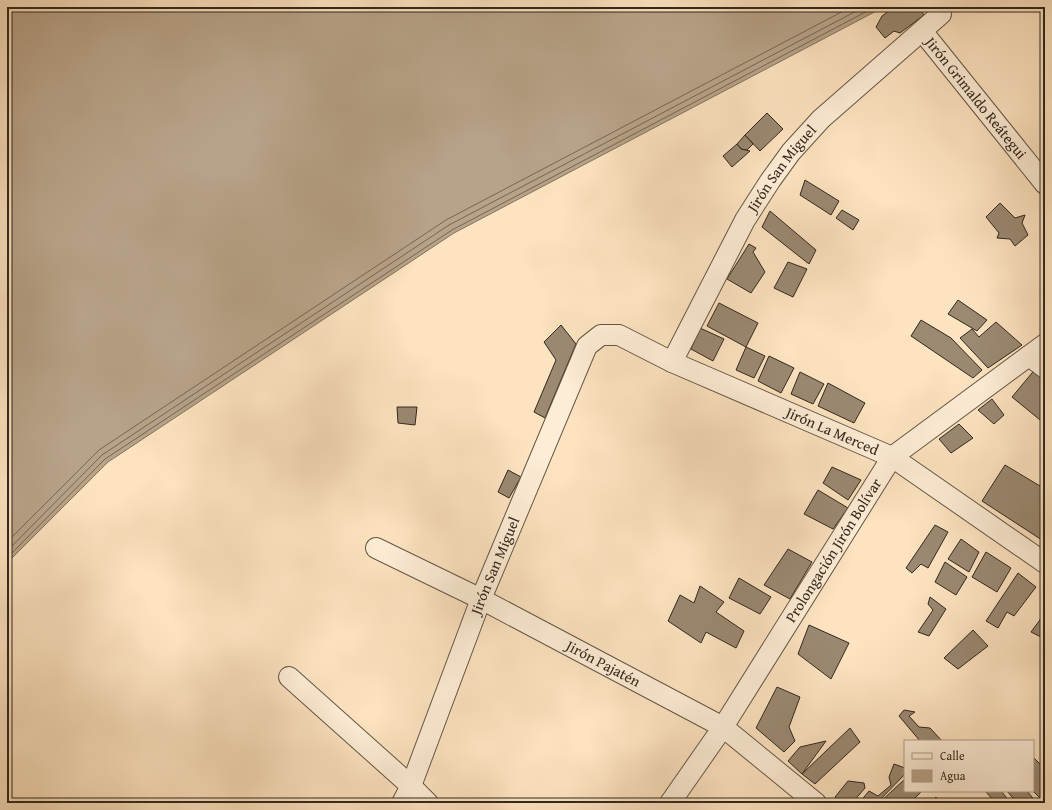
<svg xmlns="http://www.w3.org/2000/svg" width="1052" height="810" font-family="'Gentium Book Plus',serif">
<style>
.water{fill:#b8a389;stroke:#82725e}
.lines{fill:none;stroke-linecap:round;stroke-linejoin:round}
.shore{stroke:#746654;stroke-width:1}
.building{fill:#9b8972;stroke:#31281e}
.minor-casing{stroke:#645746;stroke-width:22}
.minor{stroke:#feedd6;stroke-width:20}
.labels{text-anchor:middle;stroke-width:3;stroke-linejoin:round;paint-order:stroke}
.street-label{font-size:15px;fill:#31281e;stroke:#feedd6}
</style>
<rect width="100%" height="100%" fill="#fde3c0"/>
<filter id="stains"><feTurbulence type="fractalNoise" baseFrequency=".005" numOctaves="4"/><feColorMatrix values="0 0 0 0 .2 0 0 0 0 .09 0 0 0 0 .02 0 0 0 .5 -.17"/></filter>
<radialGradient id="worn" r=".72"><stop offset=".6" stop-color="#630" stop-opacity="0"/><stop offset="1" stop-color="#630" stop-opacity=".3"/></radialGradient>
<!-- water -->
<polygon class="water" points="7,7 884,7 454,233 108,462 7,563"/>
<g class="lines">
<!-- shore -->
<g class="shore">
<polyline points="7,542 99,450 446,220 851,7"/>
<polyline points="7,551 102,455 449,225 864,7"/>
<polyline points="7,558 105,459 452,230 875,7"/>
</g>
</g>
<!-- building -->
<g class="building">
<polygon points="894,7 919,7 924,15 900,33 894,31 885,38 876,27 882,16"/>
<polygon points="767,113 783,129 760,151 745,135"/>
<polygon points="745,135 753,144 747,150 741,149 737,144"/>
<polygon points="737,144 741,149 750,151 732,167 723,156"/>
<polygon points="805,180 839,201 831,215 800,195"/>
<polygon points="1000,203 1015,218 1025,215 1022,223 1028,235 1015,246 1010,239 997,238 999,233 986,217"/>
<polygon points="842,210 859,220 853,230 836,218"/>
<polygon points="770,211 816,250 809,264 762,227"/>
<polygon points="749,244 756,248 753,252 765,272 751,293 727,279"/>
<polygon points="788,262 807,269 793,297 774,288"/>
<polygon points="958,300 987,320 977,331 948,314"/>
<polygon points="719,303 758,323 746,347 707,326"/>
<polygon points="921,320 951,338 982,370 973,378 911,336"/>
<polygon points="996,322 1022,345 988,368 960,338 972,329 979,337"/>
<polygon points="561,325 576,344 545,418 534,412 556,360 544,342"/>
<polygon points="700,328 724,339 713,361 691,349"/>
<polygon points="746,347 765,356 754,378 736,370"/>
<polygon points="769,356 794,368 781,393 758,381"/>
<polygon points="1037,367 1045,373 1045,424 1012,397"/>
<polygon points="800,372 824,384 813,404 791,394"/>
<polygon points="828,383 865,403 854,423 818,406"/>
<polygon points="992,399 1004,415 994,424 978,410"/>
<polygon points="397,407 417,407 415,425 398,423"/>
<polygon points="959,424 973,438 951,453 939,439"/>
<polygon points="1005,465 1045,489 1045,542 982,501"/>
<polygon points="832,467 861,480 848,500 823,483"/>
<polygon points="508,470 521,477 509,498 498,492"/>
<polygon points="818,490 848,508 833,529 804,514"/>
<polygon points="935,525 948,532 928,568 921,564 912,573 906,568"/>
<polygon points="961,539 979,552 969,572 948,559"/>
<polygon points="788,549 812,562 790,599 764,585"/>
<polygon points="986,552 1011,568 997,592 972,577"/>
<polygon points="945,562 967,577 956,595 935,582"/>
<polygon points="1018,573 1036,587 1014,616 1007,612 998,628 986,621"/>
<polygon points="739,578 771,597 760,614 729,598"/>
<polygon points="700,586 724,602 716,612 744,631 736,648 706,632 701,643 668,621 680,595 694,603"/>
<polygon points="930,597 946,609 929,636 918,632 933,610 928,604"/>
<polygon points="1045,613 1045,639 1031,632"/>
<polygon points="809,625 849,643 831,679 798,654"/>
<polygon points="973,630 988,646 958,669 944,658"/>
<polygon points="777,687 800,697 789,727 795,741 784,752 756,728"/>
<polygon points="904,710 915,712 909,716 919,727 930,728 942,741 920,741 899,716"/>
<polygon points="850,728 860,742 815,784 802,774"/>
<polygon points="826,741 802,774 788,761 800,747"/>
<polygon points="1034,758 1045,769 1045,803 1033,791 1033,759"/>
<polygon points="894,764 905,768 905,774 877,803 859,803 869,791 878,796 891,785 889,777"/>
<polygon points="905,779 905,791 922,791 910,803 879,803"/>
<polygon points="848,781 864,783 865,788 852,803 841,803 835,797"/>
<polygon points="985,791 1001,791 1011,803 996,803"/>
<polygon points="1007,791 1027,791 1037,803 1017,803"/>
<polygon points="936,797 940,803 930,803"/>
</g>
<g class="lines">
<defs>
<g id="minor">
<path id="s1" d="M922,31L1045,184"/>
<polyline points="1029,356 1045,368"/>
<path id="s2" d="M672,362L745,220L770,181L791,152L821,119L941,14"/>
<path id="s3" d="M376,548L481,599L723,727L816,803"/>
<polyline points="289,677 411,786 428,803"/>
<path id="s4" d="M402,803L411,786L481,599L587,346L601,335H619L672,362L892,457L1045,563"/>
<path id="s5" d="M670,803L723,727L892,457L1045,344"/>
</g>
</defs>
<!-- minor casing -->
<use href="#minor" class="minor-casing"/>
<!-- minor -->
<use href="#minor" class="minor"/>
</g>
<g class="labels">
<!-- street labels -->
<g class="street-label">
<text dy="5" stroke="none"><textPath href="#s1" startOffset="86">Jirón Grimaldo Reátegui</textPath></text>
<text dy="5" stroke="none"><textPath href="#s2" startOffset="223">Jirón San Miguel</textPath></text>
<text dy="5" stroke="none"><textPath href="#s4" startOffset="763">Jirón La Merced</textPath></text>
<text dy="5" stroke="none"><textPath href="#s5" startOffset="301">Prolongación Jirón Bolívar</textPath></text>
<text dy="5" stroke="none"><textPath href="#s4" startOffset="255">Jirón San Miguel</textPath></text>
<text dy="5" stroke="none"><textPath href="#s3" startOffset="255">Jirón Pajatén</textPath></text>
</g>
</g>
<!-- margin -->
<rect width="1052" height="810" fill="none" stroke="#fde3c0" stroke-width="24"/>
<rect x="8" y="8" width="1036" height="794" fill="none" stroke="#31281e" stroke-width="2"/>
<rect x="12" y="12" width="1028" height="786" fill="none" stroke="#31281e"/>
<!-- legend -->
<rect x="904" y="740" width="130" height="52" fill="#feedd6" stroke="#ac9e8c"/>
<rect x="912" y="753" width="20" height="6" fill="#feedd6" stroke="#ac9e8c"/>
<text x="940" y="760" font-size="12" fill="#31281e">Calle</text>
<rect x="912" y="770" width="20" height="12" fill="#b8a389" stroke="#ac9e8c"/>
<text x="940" y="780" font-size="12" fill="#31281e">Agua</text>
<rect width="100%" height="100%" filter="url(#stains)"/>
<rect width="100%" height="100%" fill="url(#worn)"/>
</svg>
